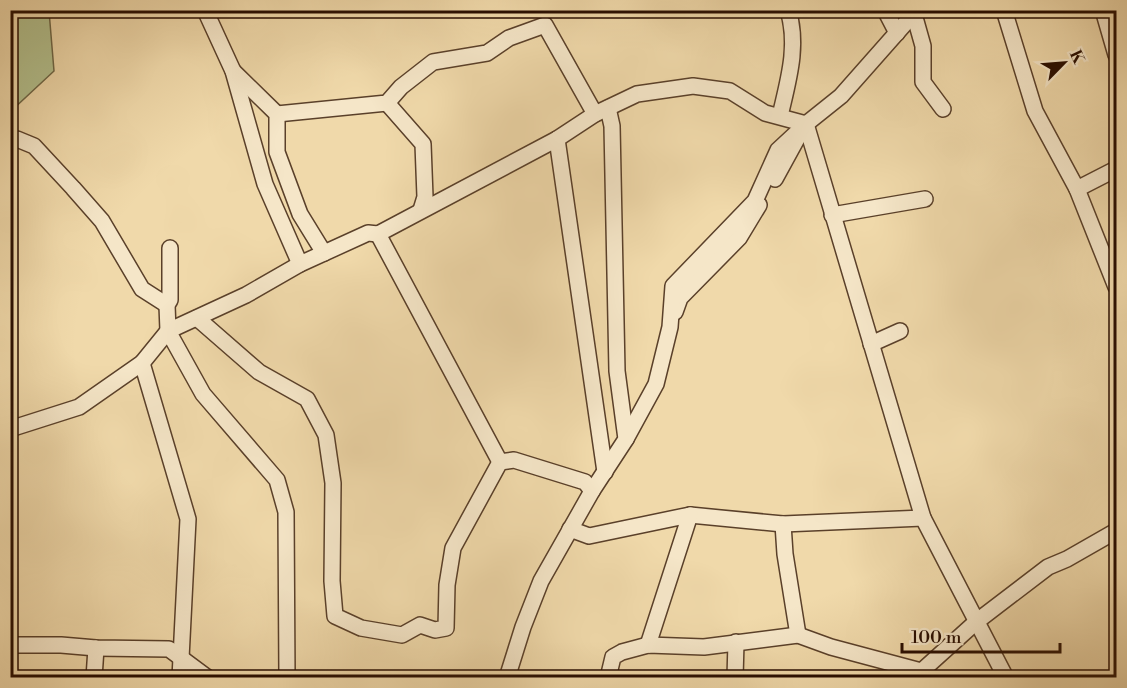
<svg xmlns="http://www.w3.org/2000/svg" width="1127" height="688" font-family="'Libre Bodoni',serif">
<style>
.green{fill:#b3c08d;stroke:#6e6646;stroke-width:1.5}
.lines{fill:none;stroke-linecap:round;stroke-linejoin:round}
.minor-casing{stroke:#5a402a;stroke-width:18}
.minor{stroke:#f5e6c8;stroke-width:15}
</style>
<rect width="100%" height="100%" fill="#f0d9aa"/>
<filter id="stains"><feTurbulence type="fractalNoise" baseFrequency=".00333" numOctaves="4"/><feColorMatrix values="0 0 0 0 .2 0 0 0 0 .09 0 0 0 0 .02 0 0 0 .5 -.17"/></filter>
<radialGradient id="worn" r=".72"><stop offset=".6" stop-color="#630" stop-opacity="0"/><stop offset="1" stop-color="#630" stop-opacity=".3"/></radialGradient>
<!-- green -->
<polygon class="green" points="11,10 49,11 54,71 11,111"/>
<g class="lines">
<defs>
<g id="minor">
<polyline points="205,10 233,71 265,184 300,264"/>
<polyline points="885,10 897,33"/>
<polyline points="1004,10 1035,111 1077,189 1116,287"/>
<polyline points="1103,10 1116,55"/>
<polyline points="914,14 923,46 923,82 943,109"/>
<polyline points="233,71 277,114 277,152 300,214 324,253"/>
<polyline points="387,103 423,144 425,197 421,210"/>
<polyline points="277,114 387,103 401,87 433,62 487,53 509,38 545,25 595,114"/>
<path d="M780,116C788,81 799,46 788,10"/>
<polyline points="806,124 923,518"/>
<polyline points="557,139 605,472"/>
<polyline points="10,142 17,139 34,146 73,188 102,221 142,289 167,305"/>
<polyline points="775,179 798,137"/>
<polyline points="1077,189 1116,169"/>
<polyline points="832,215 925,199"/>
<polyline points="378,234 500,462"/>
<polyline points="170,248 170,300 167,305 168,331 203,394 277,480 286,512 287,678"/>
<polyline points="675,312 680,298 739,238 759,205"/>
<polyline points="197,318 259,372 307,399 326,435 333,483 332,581 335,616 361,628 402,635 420,625 435,630 446,628 447,585 453,548 500,462 514,460 585,482 592,491 541,581 523,627 507,678"/>
<polyline points="871,344 900,331"/>
<polyline points="142,363 188,519 180,678"/>
<polyline points="10,429 79,407 142,363 168,331 246,295 300,264 368,233 378,234 557,139 595,114 637,94 693,86 730,91 765,113 806,124 841,96 917,10"/>
<polyline points="626,439 656,384 670,327 673,286 755,201 778,150 806,124"/>
<polyline points="592,491 626,439 617,371 612,126 608,108"/>
<polyline points="783,524 785,554 798,635"/>
<polyline points="570,529 589,536 690,515 783,524 923,518 1006,678"/>
<polyline points="10,645 61,645 96,648 169,649 208,678"/>
<polyline points="648,645 690,515"/>
<polyline points="94,678 96,648"/>
<polyline points="608,678 613,657 622,652 648,645 704,647 798,635 831,647 921,671"/>
<polyline points="735,678 736,642"/>
<polyline points="914,678 976,622 1048,567 1067,559 1116,531"/>
</g>
</defs>
<!-- minor casing -->
<use href="#minor" class="minor-casing"/>
<!-- minor -->
<use href="#minor" class="minor"/>
</g>
<!-- margin -->
<rect width="1127" height="688" fill="none" stroke="#f0d9aa" stroke-width="36"/>
<rect x="12" y="12" width="1103" height="664" fill="none" stroke="#280d00" stroke-width="3"/>
<rect x="18" y="18" width="1091" height="652" fill="none" stroke="#280d00" stroke-width="1.5"/>
<!-- north arrow -->
<g transform="translate(1064 63) rotate(65)" stroke="#f5e6c8" stroke-width="4.5" paint-order="stroke">
<path d="M0-4.5L10 22L0 15L-10 22Z" fill="#280d00"/>
<text y="-9" font-size="16" font-weight="bold" text-anchor="middle" fill="#280d00">K</text>
</g>
<!-- scale -->
<path d="M902 643v9h158v-9" fill="none" stroke="#280d00" stroke-width="3"/>
<text x="911" y="643" font-size="18" fill="#280d00" stroke="#f5e6c8" stroke-width="4.5" paint-order="stroke">100 m</text>
<rect width="100%" height="100%" filter="url(#stains)"/>
<rect width="100%" height="100%" fill="url(#worn)"/>
</svg>
